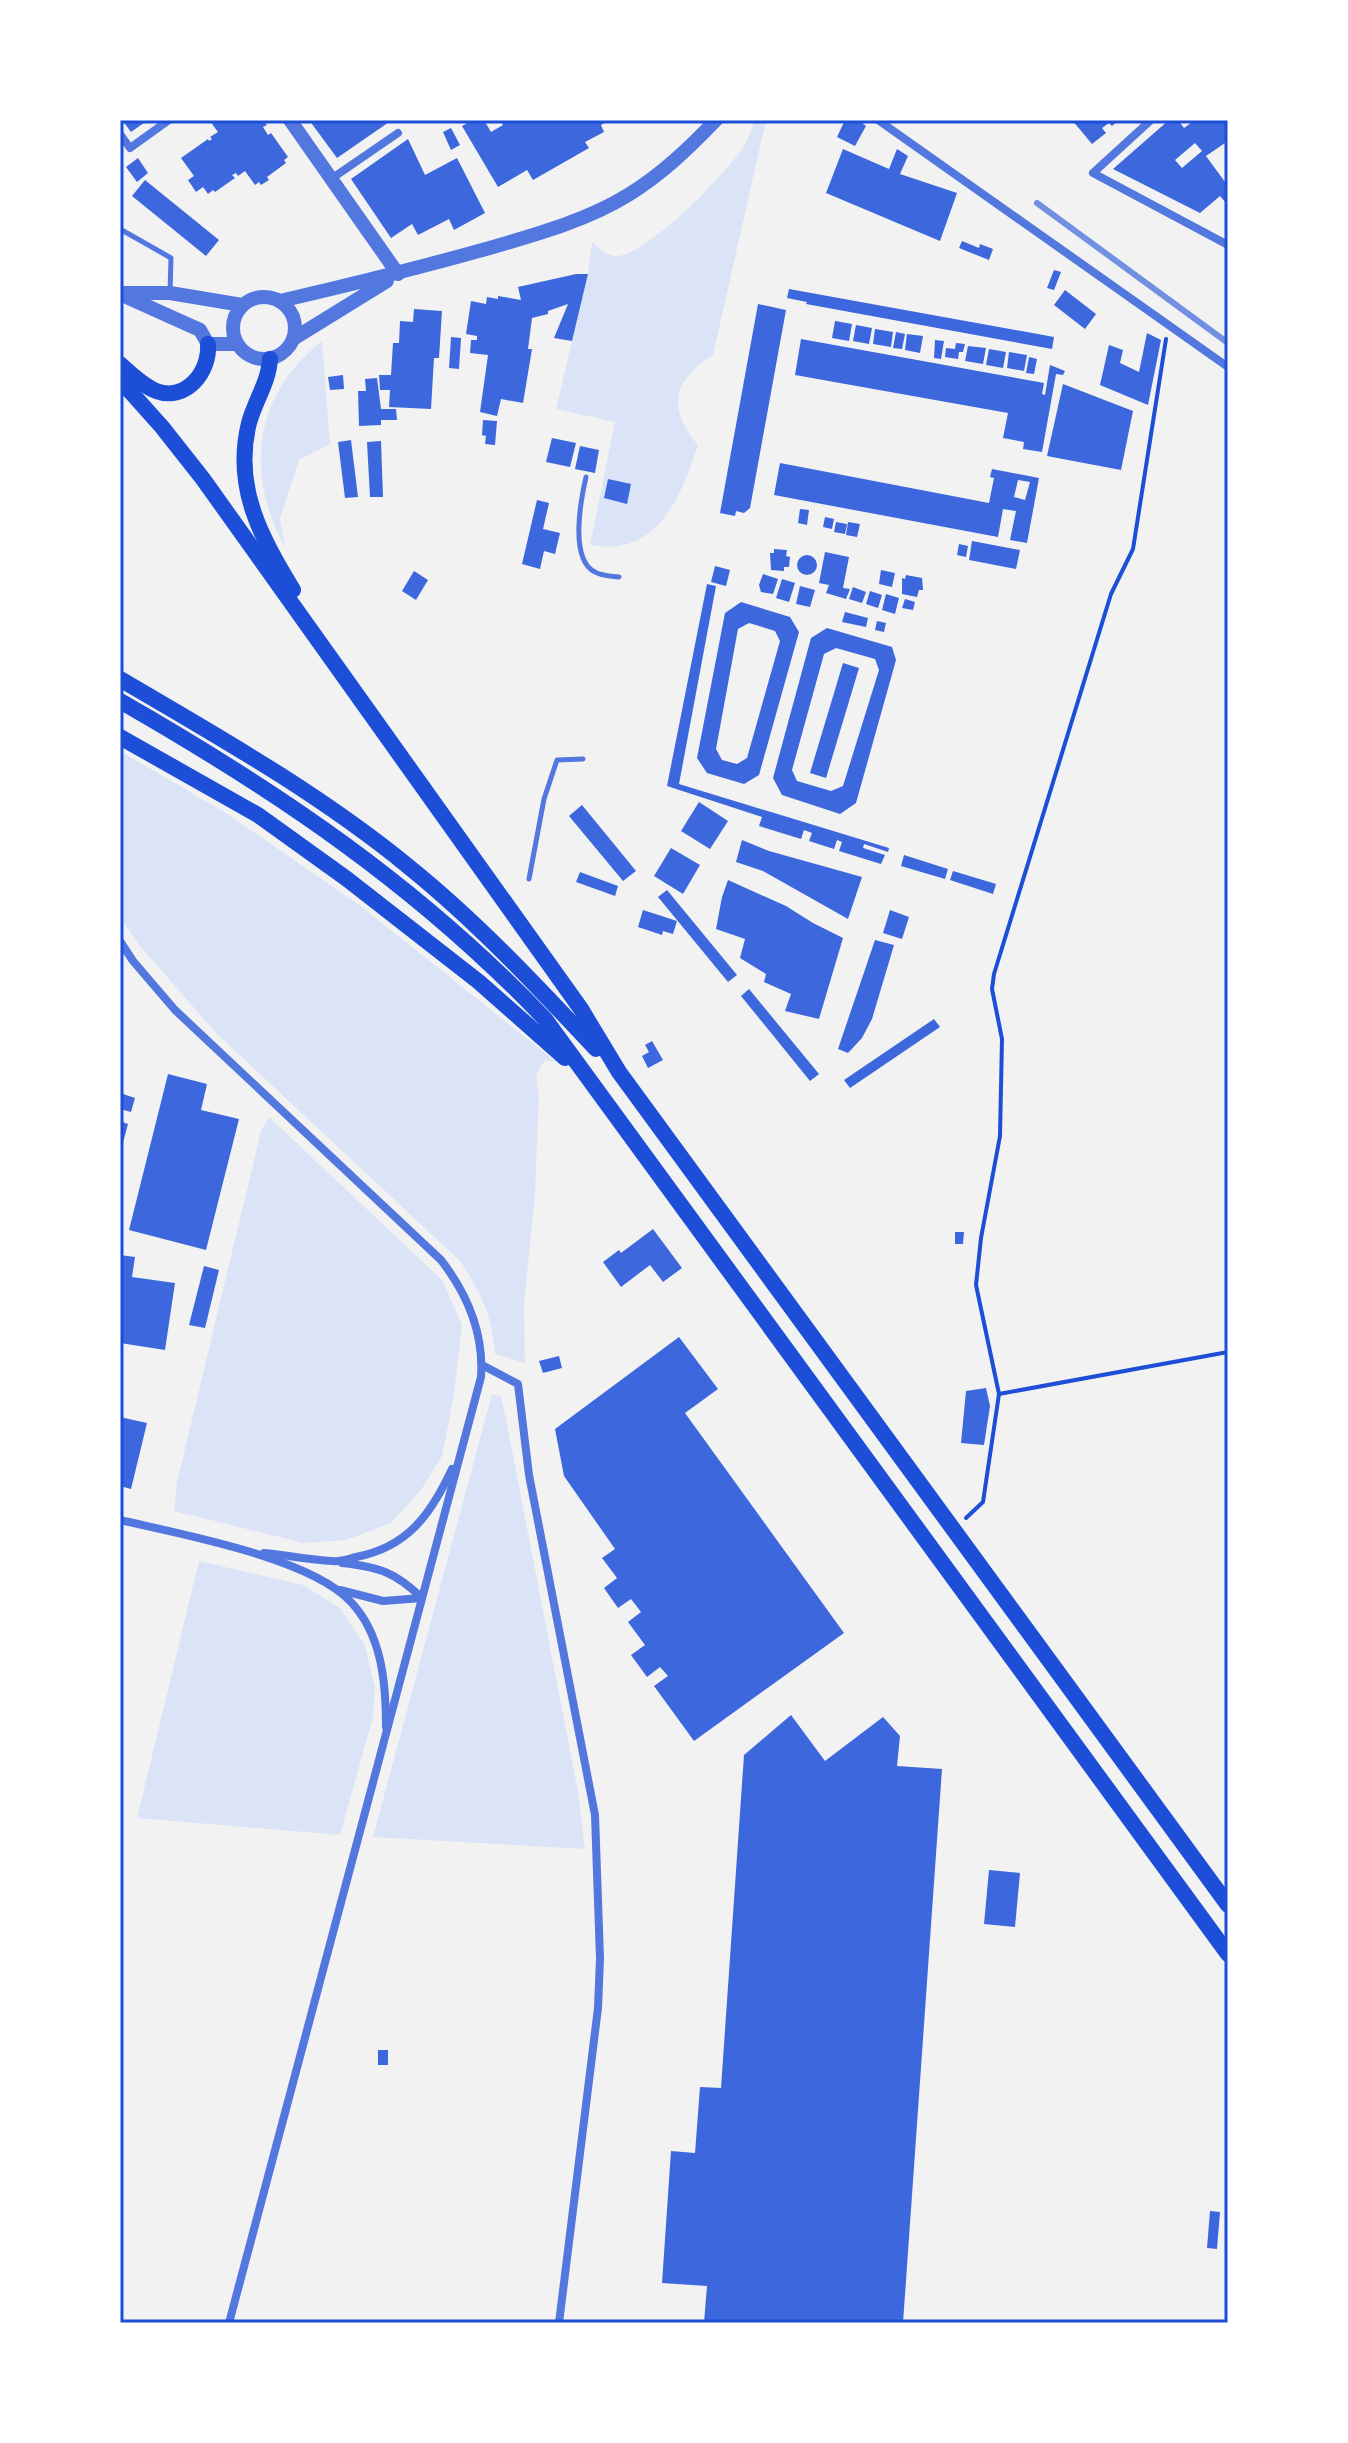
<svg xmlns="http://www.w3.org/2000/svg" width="1348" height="2443" font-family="'Source Sans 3',sans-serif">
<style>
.green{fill:#dbe4f7}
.building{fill:#3d67dc;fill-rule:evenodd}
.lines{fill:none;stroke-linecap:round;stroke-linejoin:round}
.path{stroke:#1d4ed8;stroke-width:4}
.service{stroke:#5277de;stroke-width:5}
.minor{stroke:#5277de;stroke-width:8}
.tertiary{stroke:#5277de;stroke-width:14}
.primary{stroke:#1d4ed8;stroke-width:16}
.rail{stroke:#7290e2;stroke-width:6}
.neatline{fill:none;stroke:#1d4ed8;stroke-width:3}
</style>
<rect width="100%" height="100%" fill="#f2f2f2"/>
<!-- green -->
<g class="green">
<path d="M755,120H766L713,355C673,381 666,407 698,445C681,497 657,558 590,545L615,422L556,409L588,274L592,242C600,249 608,257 618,256C651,252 724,175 743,148C748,140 751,129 755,120Z"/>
<path d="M322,341L330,444L299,460L280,519L285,548C245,473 253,395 322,341Z"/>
<path d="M120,751L226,813L358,904L555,1061H545C534,1071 536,1082 539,1095L535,1194L524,1305L525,1363L495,1354C492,1315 481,1293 460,1261L216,1033L139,945L120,916Z"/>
<polygon points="269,1117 442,1280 462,1325 454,1395 442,1456 421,1490 391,1523 346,1540 304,1543 174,1511 177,1482 261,1131"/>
<polygon points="492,1394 501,1397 505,1414 578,1792 585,1849 373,1837"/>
<polygon points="199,1561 303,1585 340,1608 365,1646 375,1688 373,1717 340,1835 137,1818"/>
</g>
<!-- building -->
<g class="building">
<polygon points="122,120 148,120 131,132"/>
<polygon points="214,120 263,120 267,125 263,127 268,135 271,133 288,157 284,160 286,163 267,177 269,180 261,185 259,182 255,185 245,171 238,176 236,173 232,175 235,178 215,192 213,190 208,194 203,187 196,192 188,180 194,176 181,158 208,139 209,141 212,139 210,137 218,132 212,124"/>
<polygon points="309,120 392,120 337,158"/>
<polygon points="473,120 484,120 491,132 503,125 500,120 610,120 601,125 604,132 585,142 589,148 533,180 527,170 498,187 462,126"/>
<polygon points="845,120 858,120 866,126 855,146 837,137"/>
<polygon points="1072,120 1119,120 1112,126 1109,123 1102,128 1106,133 1092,144"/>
<path d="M1169,120H1178L1184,128L1195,120H1228V141L1206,156L1228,186V202L1226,203L1220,196L1200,213L1113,169ZM1195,143L1202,151L1182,168L1175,160Z"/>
<polygon points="451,128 460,145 451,150 443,132"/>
<polygon points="408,139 425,175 457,158 485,213 454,230 449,219 418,235 412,224 391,238 351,179"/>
<polygon points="843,149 889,169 897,149 908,156 900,174 957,193 940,241 826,193"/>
<polygon points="138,158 148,173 137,182 126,167"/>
<polygon points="145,180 219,240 206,256 132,196"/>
<polygon points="962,241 979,248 980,244 993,249 989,260 959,248"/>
<polygon points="1054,270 1061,272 1054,290 1047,288"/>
<polygon points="576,274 588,274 572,341 554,338 568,304 548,311 548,314 532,318 528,349 532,349 523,403 501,399 497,416 480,412 488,355 470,353 471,340 477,340 477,336 466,334 471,301 486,304 487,297 498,299 498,296 521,300 518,287"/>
<polygon points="789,289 1054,337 1052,349 806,304 807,302 787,298"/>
<polygon points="1065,290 1096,314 1085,329 1054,305"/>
<polygon points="758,304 786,310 750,508 744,513 736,511 735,516 720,513"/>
<polygon points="414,309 442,311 439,358 434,358 431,409 389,407 390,390 380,390 379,375 391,375 393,343 399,343 400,321 413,322"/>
<polygon points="835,321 852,324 849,341 832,338"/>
<polygon points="856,325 872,328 869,344 853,341"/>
<polygon points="875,329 893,332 891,347 873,344"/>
<polygon points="896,332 905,334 902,349 893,348"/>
<polygon points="1147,333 1161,340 1148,405 1100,385 1109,345 1123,350 1120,363 1139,372"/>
<polygon points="907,334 923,336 920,353 905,350"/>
<polygon points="451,337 461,338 459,369 449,368"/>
<polygon points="801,339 1044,383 1042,394 1045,395 1050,365 1065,371 1063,375 1056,374 1042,452 1023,449 1024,442 1003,438 1008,413 795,375"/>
<polygon points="935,340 944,341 941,359 934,358"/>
<polygon points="956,343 965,344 963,352 959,352 958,359 945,357 946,348 955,349"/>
<polygon points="968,346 986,348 983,364 965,361"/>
<polygon points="989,349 1006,352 1003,368 986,365"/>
<polygon points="1009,352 1027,355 1024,371 1007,368"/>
<polygon points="1029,357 1037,359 1034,374 1026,373"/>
<polygon points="343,375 344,389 330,390 328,377"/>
<polygon points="377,378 381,409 396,409 397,420 381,420 381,425 359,426 358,391 366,391 365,379"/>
<polygon points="1063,384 1133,411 1121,470 1047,456"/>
<polygon points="483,420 497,421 495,445 485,444 486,436 482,435"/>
<polygon points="552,438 576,443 570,467 546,462"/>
<polygon points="351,440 358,497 345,498 338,442"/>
<polygon points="381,441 383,497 370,497 367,442"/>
<polygon points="580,446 599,450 595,473 575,469"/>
<path d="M780,463L989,503L994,478L990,477L992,469L1039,478L1027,543L1010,540L1016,511L1003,509L998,537L774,495ZM1018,480L1030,482L1025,500L1014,497Z"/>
<polygon points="608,479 631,484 627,504 604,498"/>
<polygon points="537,500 549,503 543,529 560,533 555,554 544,551 540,569 522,564"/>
<polygon points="800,509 809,510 807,525 798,523"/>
<polygon points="825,517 834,519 832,529 823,527"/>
<polygon points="836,522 847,524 845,534 834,532"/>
<polygon points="848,522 860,524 857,537 846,535"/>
<polygon points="972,541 1020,550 1016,569 969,560"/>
<polygon points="959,544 968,546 966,557 957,555"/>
<polygon points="774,549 787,550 786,556 790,557 789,567 784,567 784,571 771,570 770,553 774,553"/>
<polygon points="825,552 849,557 843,588 850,589 846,599 826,593 829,585 819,583"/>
<circle cx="807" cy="565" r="10"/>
<polygon points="715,566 730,570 726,586 711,582"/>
<polygon points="881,570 895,573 892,587 879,584"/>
<polygon points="414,571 428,580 416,600 402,591"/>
<polygon points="763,574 778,579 773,594 761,592 759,585"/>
<polygon points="906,575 922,578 923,590 919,590 917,597 902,594 902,578 905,579"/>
<polygon points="782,579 795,583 789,602 776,598"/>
<polygon points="707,584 716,586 679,784 889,848 888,852 864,844 863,848 885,855 881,864 839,851 842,842 837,840 834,849 809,841 812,833 804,830 801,839 759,826 762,817 667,786"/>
<polygon points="800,586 815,590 810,607 796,604"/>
<polygon points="853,587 866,592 862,603 849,599"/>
<polygon points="870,591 882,595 878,608 866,604"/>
<polygon points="886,594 899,598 895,614 882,610"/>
<polygon points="905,599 915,602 913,610 902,608"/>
<path d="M741,602L790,617L799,632L759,775L744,784L707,773L697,758L725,613ZM749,623L775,631L780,641L747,758L737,764L722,760L716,749L738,629Z"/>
<polygon points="845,612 868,618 866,627 842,622"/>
<polygon points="877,621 886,623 884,632 875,630"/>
<path d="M827,628L892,647L896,660L856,803L840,814L782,795L773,778L811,638ZM836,648L875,659L879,670L843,786L831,791L797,781L792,770L824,654Z"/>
<polygon points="843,663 859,668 826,778 810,773"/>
<polygon points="699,802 728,821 710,849 681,831"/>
<polygon points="582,805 636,871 623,881 569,816"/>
<polygon points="742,840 769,851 862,877 848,919 763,871 736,862"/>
<polygon points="671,848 700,865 683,894 654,876"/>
<polygon points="904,855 948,869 945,879 901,866"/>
<polygon points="953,871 996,884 993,894 950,880"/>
<polygon points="580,872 618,886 615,896 576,882"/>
<polygon points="728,880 786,906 813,923 843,938 819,1019 785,1011 791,994 764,982 766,974 740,958 745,939 716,929 722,897"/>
<polygon points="667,890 737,975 728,982 658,897"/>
<polygon points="643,910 677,921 673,934 663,931 662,935 638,927"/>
<polygon points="890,910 909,917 902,939 883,933"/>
<polygon points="875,940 894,945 872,1019 862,1038 848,1053 838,1049"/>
<polygon points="749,989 819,1074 810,1081 741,996"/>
<polygon points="934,1019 940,1027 850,1088 844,1080"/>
<polygon points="652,1041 663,1060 648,1068 642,1056 649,1052 645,1045"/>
<polygon points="168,1074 207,1084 201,1110 239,1119 206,1250 129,1230"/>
<polygon points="120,1093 135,1098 131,1112 120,1109"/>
<polygon points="120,1121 128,1124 121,1150 120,1150"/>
<polygon points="653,1229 682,1268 663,1282 650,1265 621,1287 603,1262 619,1250 621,1253"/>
<polygon points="955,1232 964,1232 963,1244 955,1244"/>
<polygon points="120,1255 135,1257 132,1277 175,1283 165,1350 120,1343"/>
<polygon points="204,1266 219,1270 205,1328 189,1325"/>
<polygon points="679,1337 718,1389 685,1413 844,1633 694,1741 654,1686 668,1676 660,1667 647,1677 631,1655 645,1645 628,1622 641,1612 631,1599 618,1608 604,1588 617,1578 602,1558 615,1549 564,1476 555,1429"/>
<polygon points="559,1356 562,1368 543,1373 539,1361"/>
<polygon points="986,1388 990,1406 984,1445 961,1443 966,1391"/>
<polygon points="120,1417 147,1423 131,1489 120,1486"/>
<polygon points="791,1715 825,1761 883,1717 900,1736 897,1766 942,1769 903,2323 704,2323 707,2286 662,2283 671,2151 695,2153 700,2087 721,2088 744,1755"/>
<polygon points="989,1870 1020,1873 1015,1927 984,1924"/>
<rect x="378" y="2050" width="10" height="15"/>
<polygon points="1210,2211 1220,2212 1217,2249 1207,2248"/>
</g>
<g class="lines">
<!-- path -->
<g class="path">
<polyline points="999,1394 1228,1352"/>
<polyline points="966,1518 983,1502 999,1394 976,1285 981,1238 1000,1136 1002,1039 992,989 994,974 1111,594 1133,549 1166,339"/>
</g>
<!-- service -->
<g class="service">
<polyline points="120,229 171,258 170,292"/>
<path d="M586,477C581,499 569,559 595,572C601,576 612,576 619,577"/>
<polyline points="529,879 544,799 557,760 583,759"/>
</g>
<!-- minor -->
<g class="minor">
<polyline points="878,120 1228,367"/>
<polyline points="1151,120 1093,173 1228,245"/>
<polyline points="120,134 130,148 169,120"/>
<polyline points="331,179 398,133"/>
<path d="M120,941L133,961L175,1010L441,1260C468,1295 484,1333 481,1377L229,2323"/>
<polyline points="482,1365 518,1384 529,1475 595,1815 600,1958 598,2008 559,2323"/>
<path d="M120,1520C179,1534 308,1557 350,1601C382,1634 386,1683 386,1727"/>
<path d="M264,1553C286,1555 309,1560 332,1561C340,1562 348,1559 356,1557C408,1547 431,1514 452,1469"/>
<path d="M340,1590L383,1601L422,1598C395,1572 379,1567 342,1563"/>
</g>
<!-- tertiary -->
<g class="tertiary">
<polyline points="290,120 398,274"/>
<polyline points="124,293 170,293 242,305"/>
<polyline points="120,294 200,330 208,344 237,344"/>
<circle cx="264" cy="328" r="31"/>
<path d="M280,301C349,285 418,268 486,249C534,235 586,221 628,195C661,175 689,148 716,120"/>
<polyline points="293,339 387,281"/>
</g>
<!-- primary -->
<g class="primary">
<path d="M270,359C269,381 255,401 249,423C233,487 261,537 293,590"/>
<path d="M120,364C131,374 142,385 156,391C186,402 210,372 208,344"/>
<polyline points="120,380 162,427 203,479 581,1009 619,1072 1228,1905"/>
<path d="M120,679C219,737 320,794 409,867C477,922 536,985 596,1049"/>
<path d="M120,701C279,792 418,886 545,1019L1228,1954"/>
<polyline points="120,737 258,815 347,879 479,982 565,1058"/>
</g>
<!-- rail -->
<polyline class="rail" points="1037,203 1228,343"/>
</g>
<!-- border -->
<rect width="1348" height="2443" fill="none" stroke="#ffffff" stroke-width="244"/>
<rect x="122" y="122" width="1104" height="2199" class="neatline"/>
</svg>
